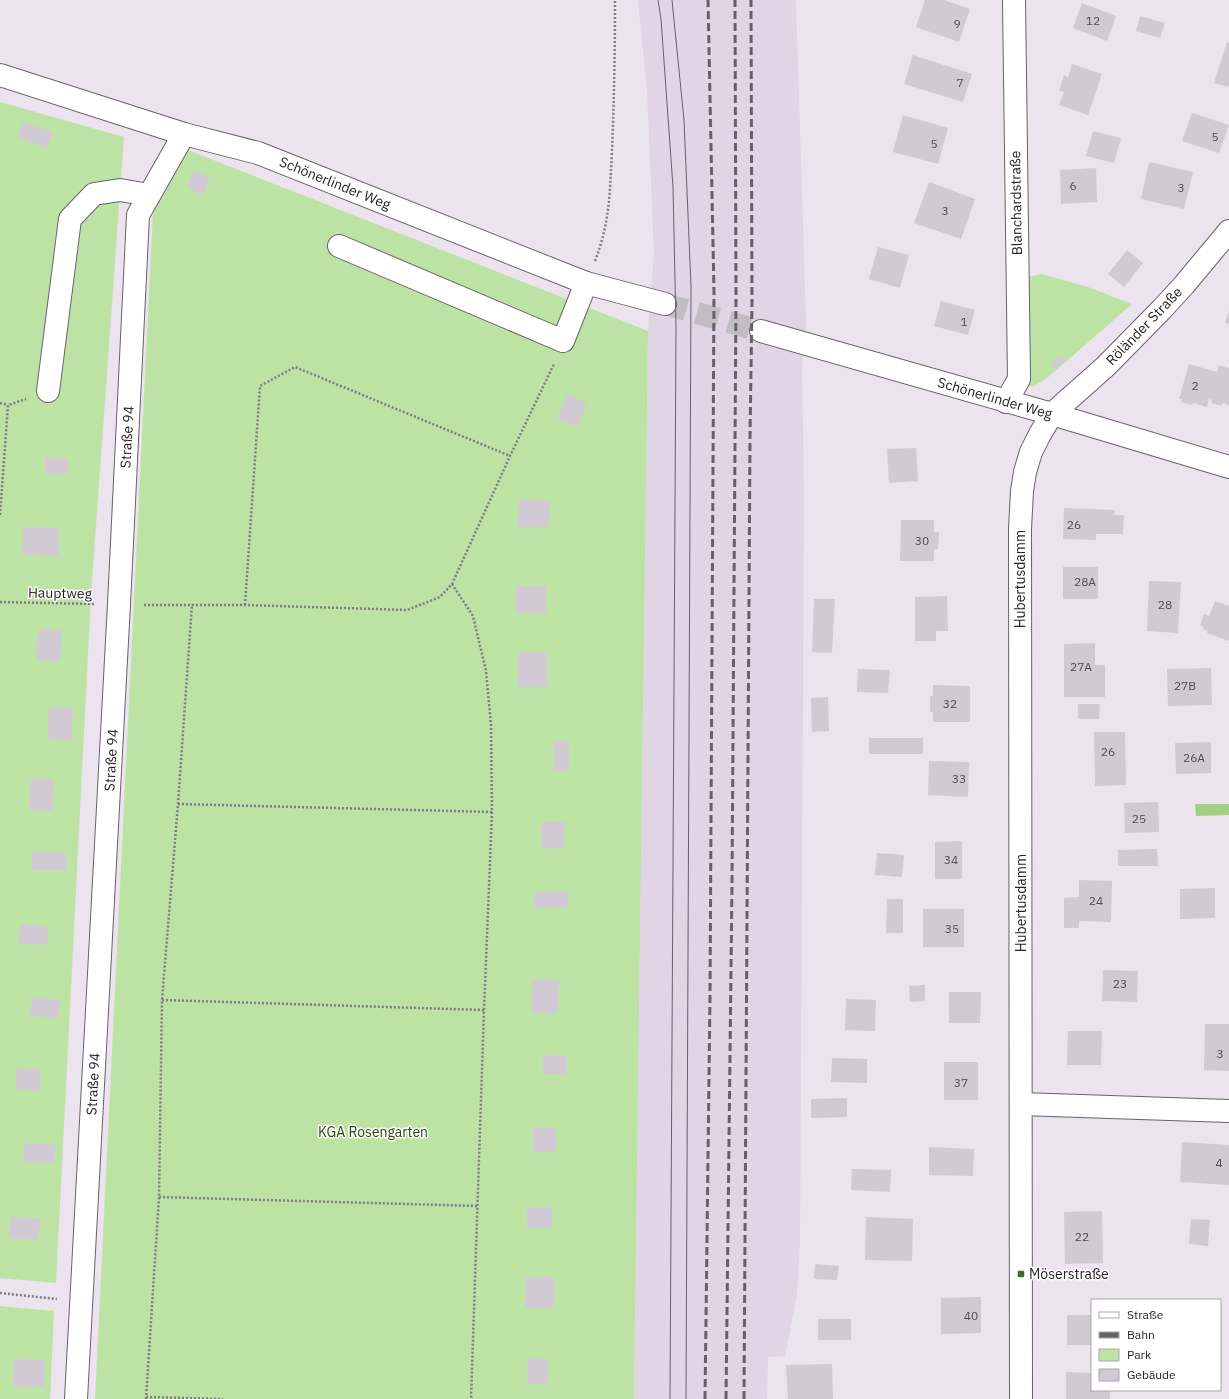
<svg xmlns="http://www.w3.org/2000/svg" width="1229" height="1399" font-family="'IBM Plex Sans',sans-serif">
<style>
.built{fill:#e1d4e4}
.green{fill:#bde3a4}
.water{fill:#a2d183}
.building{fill:#d1c9d3}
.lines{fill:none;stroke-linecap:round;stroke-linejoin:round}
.minor-tunnel{stroke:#c3bcc5;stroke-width:22;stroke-dasharray:22 11;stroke-linecap:butt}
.minor-casing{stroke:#69626a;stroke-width:24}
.path{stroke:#817b82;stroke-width:2.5;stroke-dasharray:2 2;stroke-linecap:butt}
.minor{stroke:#fff;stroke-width:22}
.tram{stroke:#666167;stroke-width:1}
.rail{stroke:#666167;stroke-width:3;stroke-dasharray:8 4;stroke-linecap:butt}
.poi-dot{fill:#436924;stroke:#fff;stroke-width:1.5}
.labels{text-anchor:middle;stroke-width:3;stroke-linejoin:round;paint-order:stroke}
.number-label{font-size:12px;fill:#504c51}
.street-label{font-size:14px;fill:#252226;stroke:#fff}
.park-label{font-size:14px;fill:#28450f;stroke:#fff}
.poi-label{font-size:14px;fill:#252226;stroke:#fff;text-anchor:start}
</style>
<rect width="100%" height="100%" fill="#ebe3ed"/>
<!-- built -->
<polygon class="built" points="638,0 796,0 806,324 802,370 804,499 800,1242 797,1295 785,1356 768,1357 767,1399 634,1399 648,331 654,252 647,91"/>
<!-- green -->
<g class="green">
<polygon points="0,102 124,137 91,595 56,1283 0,1278"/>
<polygon points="188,150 648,331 634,1399 95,1399 153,211"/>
<polygon points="1041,274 1088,287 1132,304 1046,379 1032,387 1027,385 1025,278"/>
<polygon points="0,1306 54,1311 50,1399 0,1399"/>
</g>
<!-- water -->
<polygon class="water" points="1195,804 1229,804 1229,815 1196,816"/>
<!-- building -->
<g class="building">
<polygon points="925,0 944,0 970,9 959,42 916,27"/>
<polygon points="1082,3 1116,16 1107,41 1073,28"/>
<polygon points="1140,16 1165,23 1160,38 1136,31"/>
<polygon points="1227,42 1229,43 1229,87 1214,83"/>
<polygon points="913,55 972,74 963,102 904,84"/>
<polygon points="1072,64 1102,74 1088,115 1059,105 1064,92 1059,91 1064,75 1068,77"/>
<polygon points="1192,113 1229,125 1219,153 1182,141"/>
<polygon points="903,115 948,128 938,164 893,152"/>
<polygon points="22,122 53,132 48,148 17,138"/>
<polygon points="1093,131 1121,138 1114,163 1086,156"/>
<polygon points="1149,162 1193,172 1184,209 1141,199"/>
<polygon points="1096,168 1097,202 1061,204 1060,170"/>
<polygon points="194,170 210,177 203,195 187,188"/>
<polygon points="929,182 975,199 961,239 914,223"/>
<polygon points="878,247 909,255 900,288 869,279"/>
<polygon points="1127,250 1143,263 1124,287 1108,274"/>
<polygon points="941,301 975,310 968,335 934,326"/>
<polygon points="1229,311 1229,324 1225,322"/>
<polygon points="1062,355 1066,360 1055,369 1051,363"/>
<polygon points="1189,364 1217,372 1219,365 1229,368 1229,405 1223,403 1222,406 1211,403 1212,400 1209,399 1207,407 1193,403 1192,405 1181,402 1182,399 1179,399"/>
<polygon points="567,394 587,403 577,427 557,418"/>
<polygon points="916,448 918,481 889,483 887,449"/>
<polygon points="46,457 68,459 67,475 45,474"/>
<polygon points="519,499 550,500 549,527 518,527"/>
<polygon points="1064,508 1115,510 1114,515 1124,515 1123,534 1096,534 1096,540 1063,539"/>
<polygon points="901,520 934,520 934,532 939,532 938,549 934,549 934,561 900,561"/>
<polygon points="23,527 59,528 59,556 22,554"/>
<rect x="1063" y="567" width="35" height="32"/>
<polygon points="1149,581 1181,582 1178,633 1147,631"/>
<polygon points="516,586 546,586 546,613 515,613"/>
<polygon points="947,596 948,631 936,631 936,641 915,641 915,597"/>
<polygon points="814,599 835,599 832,653 812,652"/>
<polygon points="1215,601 1229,606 1229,641 1207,633 1208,631 1203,629 1204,627 1200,625 1204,614 1209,616"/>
<polygon points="38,629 62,630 60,661 36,660"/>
<polygon points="1095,643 1095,665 1105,665 1105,697 1064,697 1064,644"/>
<polygon points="518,652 547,653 547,687 518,687"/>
<polygon points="1211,668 1212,705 1168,706 1167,669"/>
<polygon points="858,669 890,670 888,693 857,692"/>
<polygon points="933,685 970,686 970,722 933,722 933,712 930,712 930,696 933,696"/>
<polygon points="828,697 829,731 812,732 811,698"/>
<polygon points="1078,704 1100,704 1099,719 1078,719"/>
<polygon points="49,707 73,708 72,740 48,739"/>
<polygon points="1094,732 1125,732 1126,785 1095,786"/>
<rect x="869" y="738" width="54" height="16"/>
<polygon points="553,741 569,741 569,770 554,771"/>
<polygon points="1211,742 1211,773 1176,774 1175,743"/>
<polygon points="929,761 969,762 968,797 928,795"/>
<polygon points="31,778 54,780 52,811 29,810"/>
<polygon points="1158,802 1159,832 1125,833 1124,803"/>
<polygon points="542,822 565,822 564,849 541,848"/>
<polygon points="962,841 962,879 935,879 935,842"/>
<polygon points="1157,849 1158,866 1118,866 1118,850"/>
<rect x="32" y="852" width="34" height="18"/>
<polygon points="877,853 904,855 902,877 875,875"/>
<polygon points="1079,880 1112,881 1111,922 1079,921 1079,928 1064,928 1064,898 1079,897"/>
<polygon points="1215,888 1215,918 1180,919 1180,889"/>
<polygon points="568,891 568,907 534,908 534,892"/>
<polygon points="887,899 903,899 903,933 886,933"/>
<rect x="923" y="909" width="41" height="38"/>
<polygon points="20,924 48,927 47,945 18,943"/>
<polygon points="1103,970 1138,971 1137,1002 1102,1001"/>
<polygon points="532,979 559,980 558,1013 531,1013"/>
<polygon points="925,985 925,1001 910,1002 909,986"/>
<polygon points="949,992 981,992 980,1023 949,1023"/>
<polygon points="32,997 60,1000 58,1018 30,1016"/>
<polygon points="846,999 876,1000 875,1031 845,1030"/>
<polygon points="1205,1024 1229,1024 1229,1071 1204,1070"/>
<polygon points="1068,1031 1102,1031 1101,1065 1067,1065"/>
<polygon points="543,1055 567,1056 566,1074 543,1074"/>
<polygon points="832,1058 867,1059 867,1083 831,1082"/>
<rect x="944" y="1062" width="34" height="38"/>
<polygon points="17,1068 41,1070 40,1091 16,1089"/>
<polygon points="847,1098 847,1117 811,1118 811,1099"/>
<polygon points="533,1128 556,1128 556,1151 533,1152"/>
<polygon points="1182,1142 1229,1145 1229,1185 1180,1182"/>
<polygon points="24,1143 56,1145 54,1163 23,1161"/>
<polygon points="929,1147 974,1149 973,1176 929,1175"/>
<polygon points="852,1169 891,1170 890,1192 851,1190"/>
<rect x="527" y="1207" width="25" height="21"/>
<polygon points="1102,1211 1103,1263 1065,1264 1064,1212"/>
<polygon points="11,1217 40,1218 38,1239 9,1238"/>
<polygon points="866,1217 913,1219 912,1261 865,1260"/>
<polygon points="1191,1219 1210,1220 1208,1246 1189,1244"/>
<polygon points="815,1264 839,1266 837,1280 814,1279"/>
<rect x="525" y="1277" width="29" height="31"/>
<polygon points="981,1297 981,1333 941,1334 941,1298"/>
<rect x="1067" y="1315" width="25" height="30"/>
<rect x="818" y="1319" width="33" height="21"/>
<polygon points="528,1358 548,1359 547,1385 527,1384"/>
<polygon points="13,1359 45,1360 44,1387 13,1387"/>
<polygon points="832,1364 833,1399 788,1399 786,1365"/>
<polygon points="1066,1372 1092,1373 1092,1390 1110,1390 1110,1399 1066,1399"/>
</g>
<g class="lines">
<!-- minor-tunnel -->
<polyline class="minor-tunnel" points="665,304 761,331"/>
<defs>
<g id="minor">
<polyline points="0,75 184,134 258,153 586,283 665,304"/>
<polyline points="339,246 563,341 586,283"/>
<polyline points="761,331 1052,414 1229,467"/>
<polyline points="48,391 70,219 94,194 120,190 149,195"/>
<polyline points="1006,402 1019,379 1014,0"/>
<polyline points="1021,1104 1229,1111"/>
<polyline points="76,1399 119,604 138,215 184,134"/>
<polyline points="1021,1399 1020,529 1022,491 1025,472 1031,452 1040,434 1052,414 1106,366 1162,309 1184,285 1229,231"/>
</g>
</defs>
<!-- minor casing -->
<use href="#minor" class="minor-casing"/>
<!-- path -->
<g class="path">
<path d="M595,261C610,223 610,190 612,150C614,100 615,50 615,0"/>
<polyline points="0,403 8,405"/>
<polyline points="0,515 8,405 26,399"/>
<polyline points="452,584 473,616 486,671 491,725 492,812 484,1010 471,1399"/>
<polyline points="0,602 95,604"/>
<polyline points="144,605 245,605 407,610 440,597 452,584 510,456 554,364"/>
<polyline points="245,605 260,386 295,367 510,456"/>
<polyline points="178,804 492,812"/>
<polyline points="162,1000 484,1010"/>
<polyline points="159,1197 478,1206"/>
<polyline points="0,1293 57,1299"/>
<polyline points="146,1397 223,1399"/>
<polyline points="146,1399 159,1197 162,1000 178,804 192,604"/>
</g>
<!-- minor -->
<use href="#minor" class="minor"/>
<!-- tram -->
<g class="tram">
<polyline points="658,0 661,19 673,187 676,327 670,1399"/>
<polyline points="672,0 684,120 691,286 686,1399"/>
</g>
<!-- rail -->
<g class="rail">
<polyline points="705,1399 710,997 714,292 708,0"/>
<polyline points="726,1399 732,883 736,298 735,0"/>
<polyline points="744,1399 750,437 752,303 751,0"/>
</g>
</g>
<!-- markers -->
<rect class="poi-dot" x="1017" y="1270" width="8" height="8" rx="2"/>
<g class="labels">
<!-- number labels -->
<g class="number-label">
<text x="1093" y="25">12</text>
<text x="957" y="28">9</text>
<text x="960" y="87">7</text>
<text x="1215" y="141">5</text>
<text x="934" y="148">5</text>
<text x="1073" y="190">6</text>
<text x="1181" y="192">3</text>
<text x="945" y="215">3</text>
<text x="964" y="326">1</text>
<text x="1195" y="390">2</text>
<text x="1074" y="529">26</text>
<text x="922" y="545">30</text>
<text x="1085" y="586">28A</text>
<text x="1165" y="609">28</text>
<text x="1081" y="671">27A</text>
<text x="1185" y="690">27B</text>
<text x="950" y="708">32</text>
<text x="1108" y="756">26</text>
<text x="1194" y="762">26A</text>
<text x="959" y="783">33</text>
<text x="1139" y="823">25</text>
<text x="951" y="864">34</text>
<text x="1096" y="905">24</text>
<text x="952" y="933">35</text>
<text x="1120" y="988">23</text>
<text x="1220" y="1058">3</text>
<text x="961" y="1087">37</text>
<text x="1219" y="1167">4</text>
<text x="1082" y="1241">22</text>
<text x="971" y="1320">40</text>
</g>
<!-- street labels -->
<g class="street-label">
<text transform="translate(335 183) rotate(22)" y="5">Schönerlinder Weg</text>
<text transform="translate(1016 203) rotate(-91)" y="5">Blanchardstraße</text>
<text transform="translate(1144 326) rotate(-46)" y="5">Röländer Straße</text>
<text transform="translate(995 398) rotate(16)" y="5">Schönerlinder Weg</text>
<text transform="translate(127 437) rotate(-87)" y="5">Straße 94</text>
<text transform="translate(1020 579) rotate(-90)" y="5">Hubertusdamm</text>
<text transform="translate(60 593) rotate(1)" y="5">Hauptweg</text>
<text transform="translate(111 760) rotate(-87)" y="5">Straße 94</text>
<text transform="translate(1021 903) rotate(-90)" y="5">Hubertusdamm</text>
<text transform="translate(93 1084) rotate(-87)" y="5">Straße 94</text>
</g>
<!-- park labels -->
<g class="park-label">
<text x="373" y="1137">KGA Rosengarten</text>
</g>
<!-- poi labels -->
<g class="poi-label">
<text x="1029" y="1279">Möserstraße</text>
</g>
</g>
<!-- legend -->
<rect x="1091" y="1299" width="130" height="92" fill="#ffffff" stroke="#a8a7a8"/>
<rect x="1099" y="1312" width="20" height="6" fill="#ffffff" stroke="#a8a7a8"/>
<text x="1127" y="1319" font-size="12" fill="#252226">Straße</text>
<rect x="1099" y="1332" width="20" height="6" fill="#666167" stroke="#a8a7a8"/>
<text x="1127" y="1339" font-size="12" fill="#252226">Bahn</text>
<rect x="1099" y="1349" width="20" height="12" fill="#bde3a4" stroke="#a8a7a8"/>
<text x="1127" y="1359" font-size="12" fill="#252226">Park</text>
<rect x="1099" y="1369" width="20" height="12" fill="#d1c9d3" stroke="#a8a7a8"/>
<text x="1127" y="1379" font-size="12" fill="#252226">Gebäude</text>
</svg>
